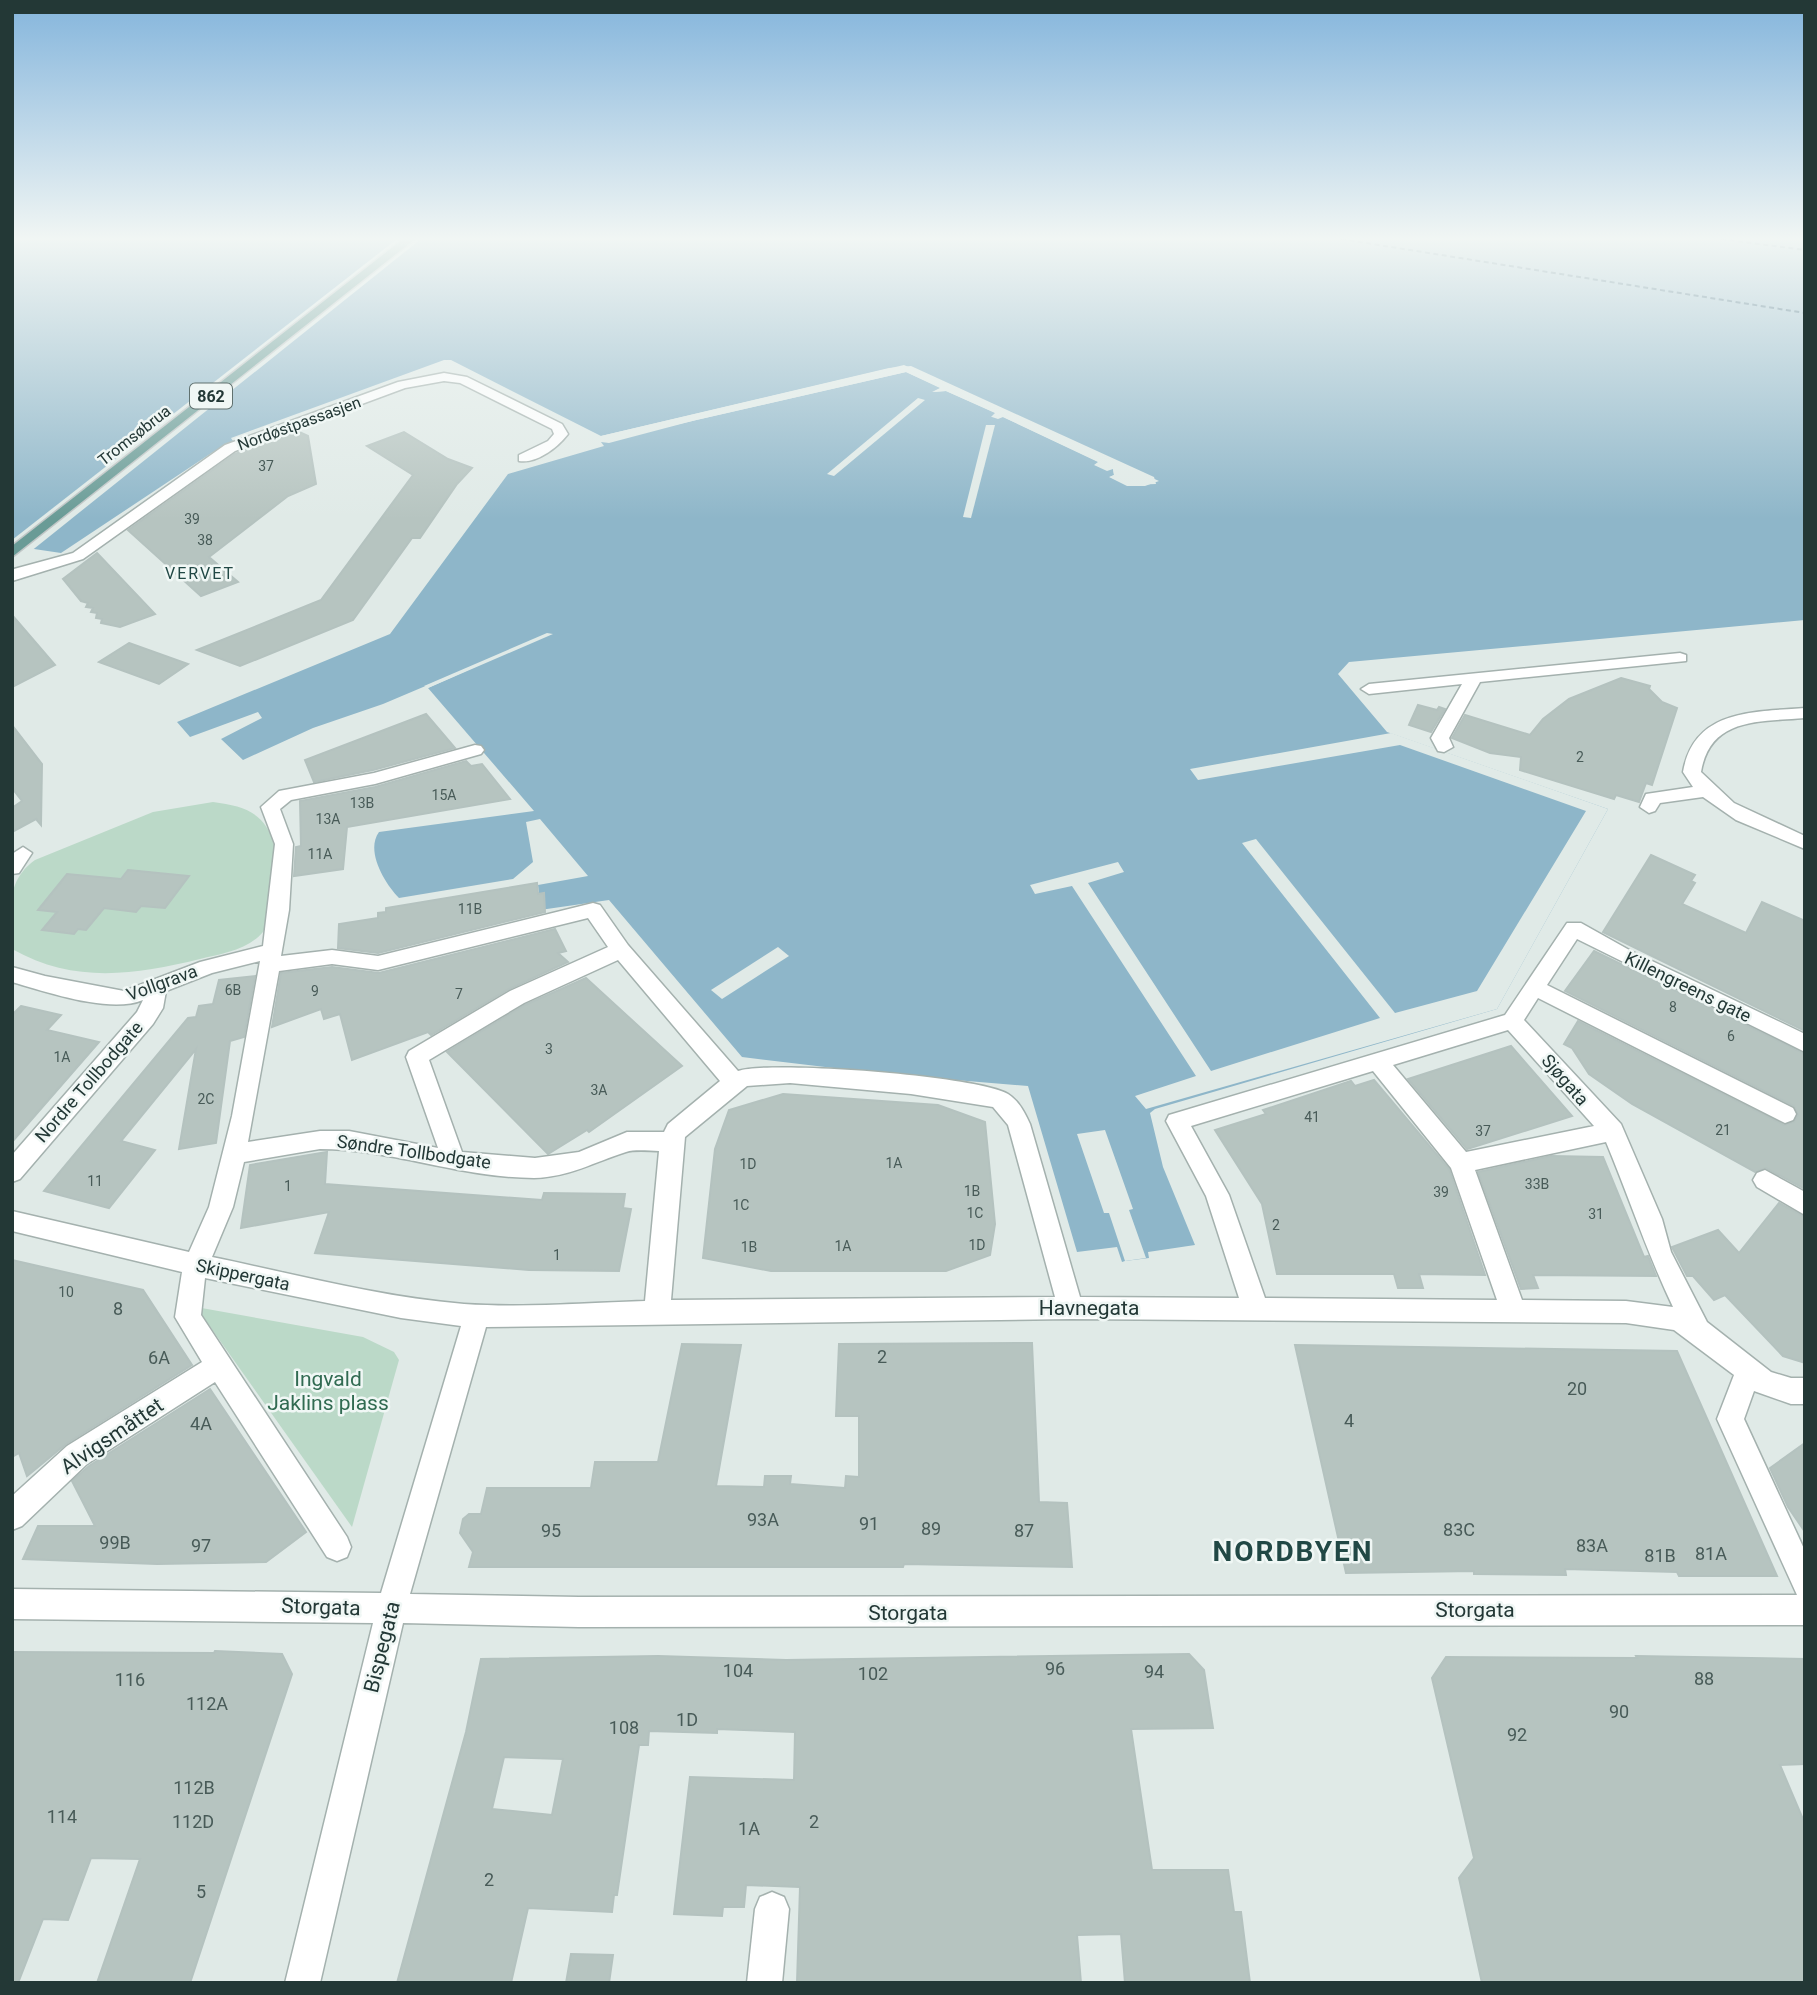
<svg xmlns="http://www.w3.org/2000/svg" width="1817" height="1995" font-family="Roboto,sans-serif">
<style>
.green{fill:#bbd9c8}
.water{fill:#8eb6c9}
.pier{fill:#e0eae7;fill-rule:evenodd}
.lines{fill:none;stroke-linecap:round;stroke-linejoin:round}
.ferry{stroke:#24546d;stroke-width:2;stroke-dasharray:5 3.5;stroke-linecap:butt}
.building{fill:#b6c4c0;stroke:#b4c2bf;stroke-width:2;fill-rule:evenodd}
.minor-casing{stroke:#a4b1ae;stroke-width:3}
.major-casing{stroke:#c1c7c7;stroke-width:3}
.minor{fill:#fff;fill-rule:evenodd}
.major{fill:#699b96;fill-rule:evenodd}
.labels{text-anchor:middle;stroke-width:5;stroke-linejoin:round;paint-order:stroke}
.number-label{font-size:14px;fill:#485b58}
.shield{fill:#f0f7f5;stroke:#60716f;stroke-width:2}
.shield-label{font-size:16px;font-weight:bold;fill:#233836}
.far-street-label{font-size:16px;fill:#233836;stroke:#f0f7f5}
.far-neighbourhood-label{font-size:16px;letter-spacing:2px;fill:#214845;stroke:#f0f7f5}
.street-label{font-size:18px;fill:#233836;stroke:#f0f7f5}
.near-number-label{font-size:18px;fill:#485b58}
.near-street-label{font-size:21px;fill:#233836;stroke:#f0f7f5}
.near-park-label{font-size:21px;fill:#316b52;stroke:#f0f7f5}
.near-district-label{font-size:28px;font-weight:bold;letter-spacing:2px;fill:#214845;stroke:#f0f7f5}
</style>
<rect width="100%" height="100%" fill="#e0eae7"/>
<!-- green -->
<g class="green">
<path d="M213,802C246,806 267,814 275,848C273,867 274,918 263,932C248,950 221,954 200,959C134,975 74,984 12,949C12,914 3,883 35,860L153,812Z"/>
<polygon points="196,1307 363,1337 394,1352 399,1360 352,1527"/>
</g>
<!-- water -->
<path class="water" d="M12,239H1805V620L1349,662L1338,674L1387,732L1608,809L1497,1009L1155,1109L1150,1113L1163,1167L1195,1245L1148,1252L1149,1258L1125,1261L1122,1262L1117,1247L1077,1252L1028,1086L884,1074L742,1057L609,900L540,910L544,893L539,894L538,885L588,876L540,819L526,822L533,862L513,879L399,898C385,884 365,851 379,832L534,811L428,688L551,633L383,704L313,728L243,760L221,739L262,718L258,712L190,737L177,722L390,634L508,474L604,446L601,442L906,372L941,388L933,392L946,391L996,413L992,417L998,419L1003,417L1099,462L1095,465L1113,469L1114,475L1110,477L1127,485L1156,484L1154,477L911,366L889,368L601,436L451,360H444L231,438L235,444L213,452L61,553L34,549L12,551Z"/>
<!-- pier -->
<g class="pier">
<polygon points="397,239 421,239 25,556 12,555 12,540"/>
<path d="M904,365L1159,481L1145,486H1127L1109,477L1114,475L1113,469L1107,471L1094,465L1098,462L1003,417H991L995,413L946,391L932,392L940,388L906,372L696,420L609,443L601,442V436ZM1012,417L1112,464L1153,481L1127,482L1117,477L1115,465L1108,467L1100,459Z"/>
<polygon points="918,398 925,400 834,476 827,474"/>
<polygon points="986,425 995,425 971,518 963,517"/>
<polygon points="547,633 553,634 428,688 424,686"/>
<polygon points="1391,733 1608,809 1497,1009 1146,1109 1135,1096 1196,1076 1072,886 1035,894 1030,885 1118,862 1124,872 1088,883 1211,1071 1380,1018 1242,843 1256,839 1395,1013 1477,991 1586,811 1400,745 1198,780 1190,769"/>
<polygon points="778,947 789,956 722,999 711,990"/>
<polygon points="1105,1130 1133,1209 1129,1210 1146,1258 1125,1261 1109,1213 1104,1213 1077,1134"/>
</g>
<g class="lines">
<!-- ferry -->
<g class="ferry">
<polyline points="1341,239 1805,313"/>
<polyline points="1721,239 1805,250"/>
</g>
</g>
<!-- building -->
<g class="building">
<polygon points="297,431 308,436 316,484 288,496 209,557 238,582 201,596 128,530 235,454"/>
<polygon points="404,432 448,459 472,468 457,484 420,538 412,538 353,620 240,666 197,650 321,600 413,475 367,446"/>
<polygon points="97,553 155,614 120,627 101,623 102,619 96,618 97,613 91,612 93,608 86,607 88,603 81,601 63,579"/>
<polygon points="12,615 55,665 12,687"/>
<polygon points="129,643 188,664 159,684 99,662"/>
<polygon points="1621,678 1650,686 1649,689 1662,702 1677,708 1652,785 1646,783 1639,802 1616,795 1614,799 1520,770 1521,757 1490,753 1452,738 1465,715 1530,735 1543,719 1569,699"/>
<polygon points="1418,705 1437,710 1439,707 1445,709 1431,732 1409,725"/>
<polygon points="426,714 455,748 373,770 314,782 305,760"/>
<polygon points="12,725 42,764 41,825 36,819 12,832 12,808 22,801 12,788"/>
<polygon points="466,761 471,766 482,764 510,799 347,827 343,869 294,876 296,847 301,846 300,801 375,787"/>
<polygon points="1651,855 1695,875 1691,881 1695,883 1682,904 1746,933 1762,902 1805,921 1805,1031 1603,932"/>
<polygon points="128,870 189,876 165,908 141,906 136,912 104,908 86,930 78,929 74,934 42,930 57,912 38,910 67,874 121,879"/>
<polygon points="537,883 538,894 544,893 545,912 378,953 338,948 339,924 378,918 378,913 386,912 386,908"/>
<polygon points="555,929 566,951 558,953 568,962 509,989 431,1035 428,1032 352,1060 340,1014 324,1019 321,1009 272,1027 281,973 332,967 379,973"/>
<polygon points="1594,951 1805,1054 1805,1189 1766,1168 1755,1172 1632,1104 1589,1074 1572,1048 1564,1044 1578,1021 1784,1125 1794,1122 1798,1115 1794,1106 1565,991"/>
<polygon points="255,976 244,1037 230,1041 216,1143 179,1149 196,1049 121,1141 155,1150 109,1208 44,1191 188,1018 196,1017 199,1006 213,1004 219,980"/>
<polygon points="586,978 682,1066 589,1132 587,1130 548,1154 447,1052 525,1005"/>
<polygon points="21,1006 61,1015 47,1030 99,1042 12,1142 12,1015"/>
<polygon points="1511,1046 1572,1116 1467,1149 1408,1079"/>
<polygon points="1374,1080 1449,1169 1485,1275 1419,1274 1423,1288 1398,1288 1394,1274 1277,1274 1262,1204 1215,1130 1266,1114 1263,1110 1351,1081 1355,1086"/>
<polygon points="783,1094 938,1105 985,1122 995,1224 990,1255 946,1271 771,1271 703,1258 715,1149 729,1110"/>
<polygon points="327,1152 325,1184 542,1200 544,1193 625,1194 623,1208 631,1209 619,1271 529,1270 315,1253 329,1212 241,1228 250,1165"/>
<polygon points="1551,1156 1603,1157 1644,1257 1648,1256 1656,1276 1533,1275 1538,1288 1521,1289 1478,1172"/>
<polygon points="1779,1203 1805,1217 1805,1363 1783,1356 1725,1295 1714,1300 1693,1276 1687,1276 1672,1247 1718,1230 1739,1253"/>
<polygon points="12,1260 143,1290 192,1365 66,1444 27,1476 19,1453 12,1457"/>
<polygon points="1032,1343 1039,1502 1067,1503 1072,1567 904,1564 903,1567 469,1567 473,1552 460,1533 463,1519 469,1514 481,1514 487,1488 591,1488 595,1462 658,1462 682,1344 741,1345 716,1486 764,1487 765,1476 791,1476 790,1484 845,1488 846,1476 859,1477 859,1416 836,1416 839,1344"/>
<polygon points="1295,1345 1677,1351 1777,1576 1679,1576 1677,1572 1565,1569 1566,1575 1474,1574 1474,1571 1346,1573"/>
<polygon points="210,1389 306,1532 266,1562 157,1564 23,1559 38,1526 95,1526 72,1481 89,1466"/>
<polygon points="1805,1443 1805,1532 1788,1507 1770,1468"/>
<polygon points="215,1651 282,1654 292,1674 190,1983 97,1983 140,1859 91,1858 68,1920 43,1919 18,1983 12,1983 12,1652 214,1653"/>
<path d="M1189,1654L1204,1670L1213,1728L1131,1729L1152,1870H1228L1234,1912H1241L1250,1983H1125L1121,1934L1077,1935L1081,1983H797L800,1887L746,1885L744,1907H723L722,1916L674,1914L690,1777L794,1780L795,1732L717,1729V1733L649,1731L648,1745H639L617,1895H614L612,1912L528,1908L511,1983H397L466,1732L481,1659L658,1656L786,1660ZM504,1757L563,1759L552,1815L492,1809Z"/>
<polygon points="1636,1656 1805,1659 1805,1764 1780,1765 1805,1824 1805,1983 1482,1983 1459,1878 1474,1858 1432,1678 1446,1657 1637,1658"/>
<polygon points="571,1954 613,1955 609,1983 566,1983"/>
</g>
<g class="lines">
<defs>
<g id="minor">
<path d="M444,373L467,377L562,424L568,434C558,447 537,464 519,461V455L548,441L554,434L552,429L460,383L444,381L405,388L235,451L83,559L12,581L14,569L73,553L225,445L398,382Z"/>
<polygon points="1680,653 1686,655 1686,661 1480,682 1449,738 1453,747 1444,752 1438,751 1431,738 1462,684 1369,694 1361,689 1369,684"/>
<path d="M1805,708V718C1760,722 1710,717 1701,772L1734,803L1805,836V849L1736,820L1703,797L1660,803L1655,811L1649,813L1640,807L1646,794L1693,787L1683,772C1694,709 1753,712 1805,708Z"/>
<path d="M475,745L481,746L484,750L481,754L375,784L291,800L280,809L293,844L289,910L281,956L332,950L378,956L593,903L600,905L628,945L738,1071C772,1060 979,1076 1008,1094C1019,1101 1025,1113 1030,1124L1080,1297L1239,1298L1206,1196L1166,1121L1169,1115L1505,1015L1567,923H1581L1631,951L1805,1034V1052L1577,939L1547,985L1793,1108L1796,1114L1793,1120L1785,1123L1538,998L1524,1020L1621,1124L1662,1219L1671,1252L1707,1322L1771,1372L1791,1378H1805V1404H1791L1754,1391L1744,1419L1805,1551V1625L579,1627L403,1623L320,1983H285L373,1623L12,1619V1589L381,1593L461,1326L401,1318L205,1278L201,1315L347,1537L351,1547L347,1557L337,1561L327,1557L215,1382L87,1464L22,1526L12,1530V1496L67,1446L202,1362L175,1317L182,1272L12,1231V1211L189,1252L209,1207L232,1116L260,961L212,973L166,991L163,1008L153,1024L20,1179L12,1182V1155L137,1012L143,1000C110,1014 47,992 12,982V967L45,976L124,991L200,962L263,946L275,844L261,807L279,791L374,773ZM588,918L608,947L510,991L409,1051L406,1057L438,1148L349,1131H320L248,1142L279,971L332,964L378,970ZM618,960L720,1081L668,1124L664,1132H627L579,1152L535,1158L462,1152L429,1060L524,1003ZM1508,1030L1594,1126L1466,1152L1393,1065ZM1373,1071L1451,1168L1497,1300L1265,1298L1229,1195L1191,1126ZM790,1083L911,1094L993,1107L1008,1125L1055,1297L671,1300L685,1137L747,1086ZM1606,1142C1629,1197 1647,1253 1673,1307L1626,1301L1522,1300L1475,1170ZM320,1149C392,1149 461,1178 534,1178C570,1177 594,1162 626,1152C636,1149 649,1151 659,1151L645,1301C585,1303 524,1308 464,1304C379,1297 295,1274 212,1257L233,1207L244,1162ZM1071,1319L1626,1323L1674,1330L1734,1375L1717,1419L1797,1595L579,1597L410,1594L486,1327Z"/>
<polygon points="23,847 32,853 19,873 12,874 12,854"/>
<polygon points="1765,1170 1805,1192 1805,1215 1757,1187 1753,1180 1757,1173"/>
<polygon points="772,1892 784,1897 789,1909 782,1983 747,1983 755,1909 760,1897"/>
</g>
<polygon id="major" points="403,239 415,239 12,557 12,546"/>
</defs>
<!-- minor casing -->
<use href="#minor" class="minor-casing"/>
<!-- major casing -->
<use href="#major" class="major-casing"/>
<!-- minor -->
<use href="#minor" class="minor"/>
<!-- major -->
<use href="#major" class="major"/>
</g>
<!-- sky -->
<linearGradient id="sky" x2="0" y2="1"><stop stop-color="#84b5dc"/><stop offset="0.46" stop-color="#f1f6f4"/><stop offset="1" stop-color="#f1f6f4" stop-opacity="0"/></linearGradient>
<rect width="1817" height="519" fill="url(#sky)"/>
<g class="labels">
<!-- number labels -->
<g class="number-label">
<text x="266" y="471">37</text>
<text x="192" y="524">39</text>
<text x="205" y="545">38</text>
<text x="1580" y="762">2</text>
<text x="444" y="800">15A</text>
<text x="362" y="808">13B</text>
<text x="328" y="824">13A</text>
<text x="320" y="859">11A</text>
<text x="470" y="914">11B</text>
<text x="233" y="995">6B</text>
<text x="315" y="996">9</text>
<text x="459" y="999">7</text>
<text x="1673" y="1012">8</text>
<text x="1731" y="1041">6</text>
<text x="549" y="1054">3</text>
<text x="62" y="1062">1A</text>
<text x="599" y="1095">3A</text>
<text x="206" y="1104">2C</text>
<text x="1312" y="1122">41</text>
<text x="1723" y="1135">21</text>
<text x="1483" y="1136">37</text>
<text x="894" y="1168">1A</text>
<text x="748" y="1169">1D</text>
<text x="95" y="1186">11</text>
<text x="1537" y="1189">33B</text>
<text x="288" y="1191">1</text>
<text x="972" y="1196">1B</text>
<text x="1441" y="1197">39</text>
<text x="741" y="1210">1C</text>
<text x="975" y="1218">1C</text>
<text x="1596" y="1219">31</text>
<text x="1276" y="1230">2</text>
<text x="977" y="1250">1D</text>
<text x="843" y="1251">1A</text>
<text x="749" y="1252">1B</text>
<text x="557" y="1260">1</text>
<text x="66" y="1297">10</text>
</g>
<!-- shield labels -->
<rect class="shield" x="190" y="383.5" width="42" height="25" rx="5"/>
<g class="shield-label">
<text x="211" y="402">862</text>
</g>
<!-- far-street labels -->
<g class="far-street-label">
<text transform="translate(299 423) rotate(-20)" y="6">Nordøstpassasjen</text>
<text transform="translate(134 435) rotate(-38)" y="6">Tromsøbrua</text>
</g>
<!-- far-neighbourhood labels -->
<g class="far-neighbourhood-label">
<text x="200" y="579">VERVET</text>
</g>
<!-- street labels -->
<g class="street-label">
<text transform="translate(162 983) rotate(-20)" y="6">Vollgrava</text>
<text transform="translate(1688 987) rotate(26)" y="6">Killengreens gate</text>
<text transform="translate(1565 1080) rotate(49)" y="6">Sjøgata</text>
<text transform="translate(89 1082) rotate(-49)" y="6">Nordre Tollbodgate</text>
<text transform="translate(414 1152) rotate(8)" y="6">Søndre Tollbodgate</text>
<text transform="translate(243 1275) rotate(12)" y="6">Skippergata</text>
</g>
<!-- near-number labels -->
<g class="near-number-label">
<text x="118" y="1315">8</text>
<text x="882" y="1363">2</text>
<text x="159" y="1364">6A</text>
<text x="1577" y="1395">20</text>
<text x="1349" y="1427">4</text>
<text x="201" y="1430">4A</text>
<text x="763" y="1526">93A</text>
<text x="869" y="1530">91</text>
<text x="931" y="1535">89</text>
<text x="1459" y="1536">83C</text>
<text x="551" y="1537">95</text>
<text x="1024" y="1537">87</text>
<text x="115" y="1549">99B</text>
<text x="201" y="1552">97</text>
<text x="1592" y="1552">83A</text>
<text x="1711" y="1560">81A</text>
<text x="1660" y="1562">81B</text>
<text x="1055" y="1675">96</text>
<text x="738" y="1677">104</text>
<text x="1154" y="1678">94</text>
<text x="873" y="1680">102</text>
<text x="1704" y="1685">88</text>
<text x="130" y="1686">116</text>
<text x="207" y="1710">112A</text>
<text x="1619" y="1718">90</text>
<text x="687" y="1726">1D</text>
<text x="624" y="1734">108</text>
<text x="1517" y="1741">92</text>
<text x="194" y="1794">112B</text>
<text x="62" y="1823">114</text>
<text x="193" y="1828">112D</text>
<text x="814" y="1828">2</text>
<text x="749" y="1835">1A</text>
<text x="489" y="1886">2</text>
<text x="201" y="1898">5</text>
</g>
<!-- near-street labels -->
<g class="near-street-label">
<text x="1089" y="1315">Havnegata</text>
<text transform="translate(112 1436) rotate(-34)" y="7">Alvigsmåttet</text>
<text transform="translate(321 1607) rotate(2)" y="7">Storgata</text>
<text x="1475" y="1617">Storgata</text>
<text x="908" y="1620">Storgata</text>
<text transform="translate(382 1647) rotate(-76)" y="7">Bispegata</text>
</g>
<!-- near-park labels -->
<g class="near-park-label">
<text x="328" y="1386">Ingvald<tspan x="328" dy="24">Jaklins plass</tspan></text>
</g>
<!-- near-district labels -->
<g class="near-district-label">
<text x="1293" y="1561">NORDBYEN</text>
</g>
</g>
<!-- border -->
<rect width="1817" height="1995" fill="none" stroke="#233836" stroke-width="28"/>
</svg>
